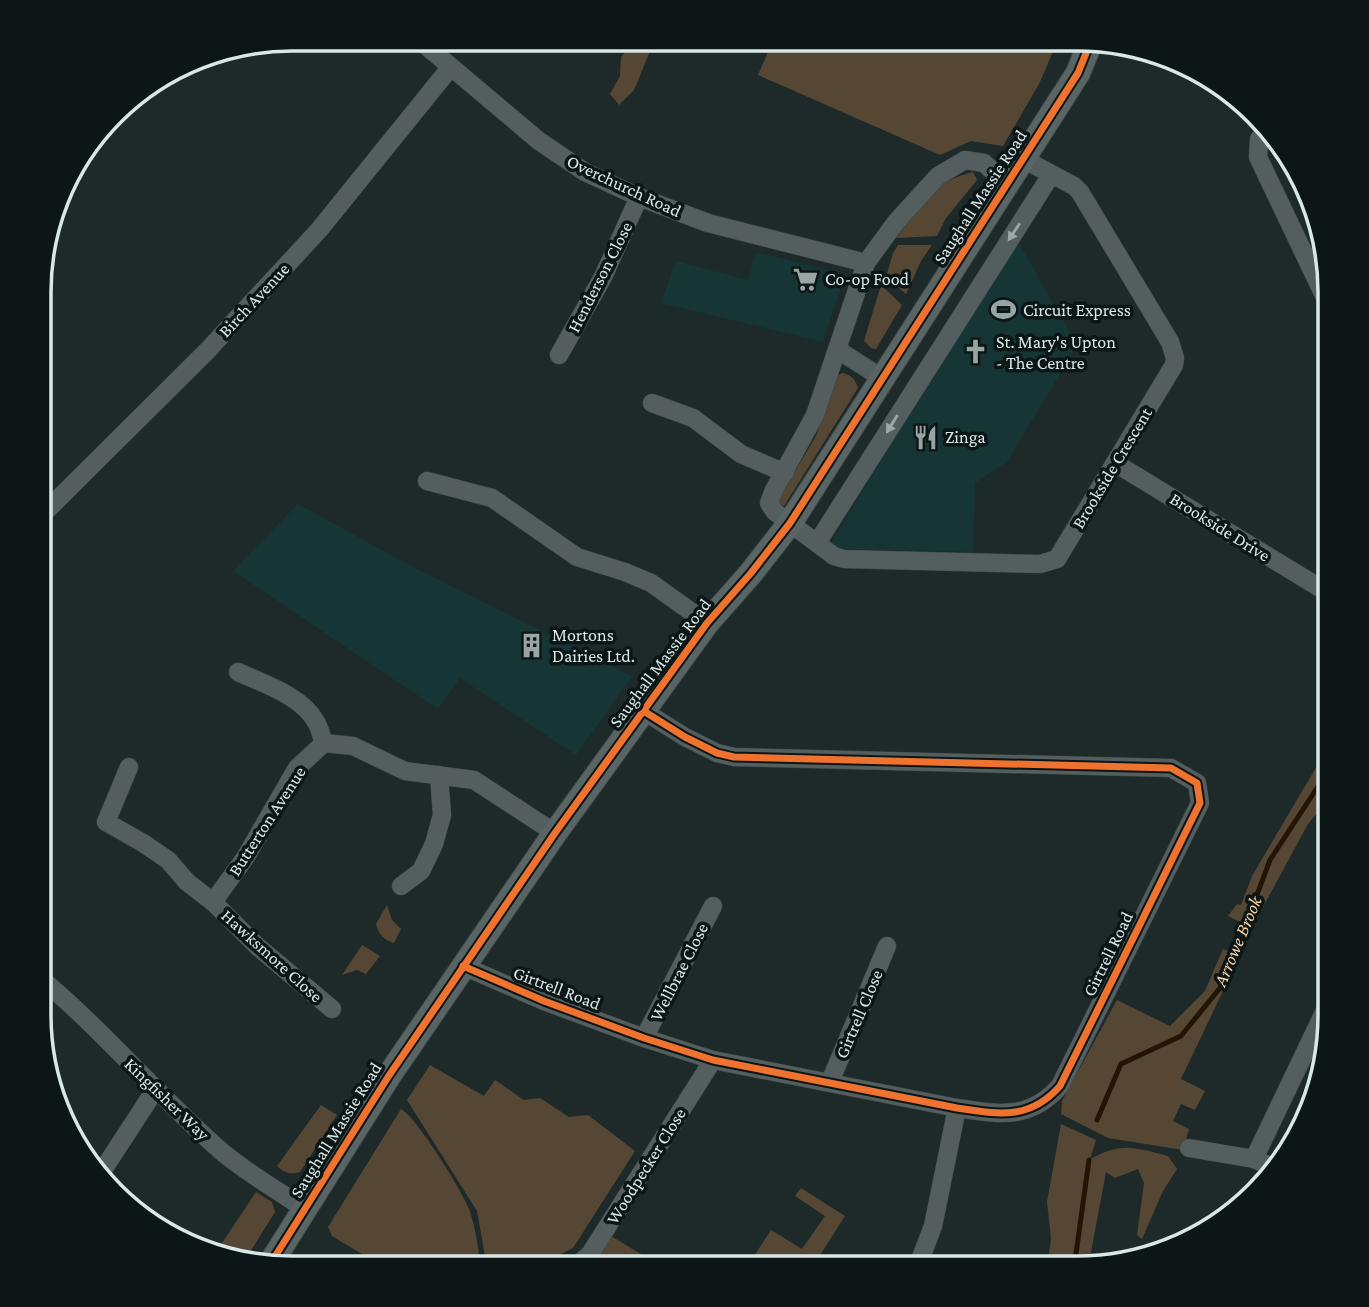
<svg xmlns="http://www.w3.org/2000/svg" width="1369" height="1307" font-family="'Crimson Pro',serif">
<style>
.built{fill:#163535}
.green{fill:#564735}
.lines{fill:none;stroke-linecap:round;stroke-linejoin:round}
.stream{stroke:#231404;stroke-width:5}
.minor-casing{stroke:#3a4544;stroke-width:19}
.secondary-casing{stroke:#3a4544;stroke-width:26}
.minor{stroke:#545e5e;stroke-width:18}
.secondary{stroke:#596565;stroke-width:24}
.cycleway-casing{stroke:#0c1616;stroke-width:11}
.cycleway{stroke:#ef722f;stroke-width:7}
.oneway{fill:#9da9a9}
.labels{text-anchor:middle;stroke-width:7;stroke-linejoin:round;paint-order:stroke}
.street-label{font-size:18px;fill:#d9e7e6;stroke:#0c1616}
.poi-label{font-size:18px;fill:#d9e7e6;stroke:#0c1616;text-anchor:start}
.water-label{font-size:19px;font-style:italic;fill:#fad1a4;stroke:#0c1616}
.rim{fill:none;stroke:#d9e7e6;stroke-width:3.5}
</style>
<rect width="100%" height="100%" fill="#1e2a2a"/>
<!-- built -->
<g class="built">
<polygon points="1019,243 1077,346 1007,462 975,483 973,552 843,549 831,543 989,281"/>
<polygon points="756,252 845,274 823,342 661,303 676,261 748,280"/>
<polygon points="298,504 415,568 632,676 576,755 460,678 438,709 233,571"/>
</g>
<!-- green -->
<g class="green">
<polygon points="636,39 655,39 634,90 619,105 610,94 620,76 621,57"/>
<polygon points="773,40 1058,40 1039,84 1003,146 971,141 940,155 758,75"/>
<path d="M973,172L977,180L946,218L937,236L895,238C911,204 936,181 973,172Z"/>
<polygon points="898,245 932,245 921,261 906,294 886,277 893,253"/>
<polygon points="881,285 902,305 876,349 871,348 864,341"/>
<path d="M842,373C852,375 855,379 858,388L784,506L779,503V498L816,436L836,377Z"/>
<polygon points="1330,744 1330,797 1308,824 1264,905 1181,1079 1205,1091 1195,1110 1181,1104 1173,1121 1189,1129 1183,1150 1108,1138 1061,1114 1062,1101 1117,1000 1170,1026 1205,991 1223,949 1231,952 1242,923 1228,916 1237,904 1241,905 1252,876"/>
<path d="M387,905L392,920L401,929L394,943C383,939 379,935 376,924Z"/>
<polygon points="362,945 380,956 366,974 357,970 342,975"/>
<polygon points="430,1065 484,1096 495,1080 524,1100 540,1098 569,1117 588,1115 635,1151 573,1248 544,1263 487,1268 477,1211 407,1100"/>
<path d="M321,1105L337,1115L300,1172C290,1175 285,1173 277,1166Z"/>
<path d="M401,1109C417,1118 461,1189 469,1209C476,1228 478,1248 481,1268H385L332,1236L328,1227Z"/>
<path d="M1061,1124L1096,1140L1090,1159C1123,1142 1133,1147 1168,1156L1177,1169L1163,1191L1142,1239L1137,1235L1144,1183L1138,1169L1115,1178L1106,1172L1088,1268H1047L1051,1238L1047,1202Z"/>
<polygon points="801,1188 845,1216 812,1268 746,1268 771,1230 802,1249 825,1216 795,1196"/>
<polygon points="256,1192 272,1202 275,1212 245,1260 216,1252"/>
<polygon points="611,1236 649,1259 643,1268 585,1268"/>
</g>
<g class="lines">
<!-- stream -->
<g class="stream">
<polyline points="1097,1120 1121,1064 1181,1036 1224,983 1270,860 1330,768"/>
<polyline points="1074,1268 1089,1160"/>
</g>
<defs>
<g id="minor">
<polyline points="418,39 539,141 585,172 639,197 708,223 866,263"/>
<polyline points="1268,129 1259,139 1258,157 1330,308"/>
<polyline points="1007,184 984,163 965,160 938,176 896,222 866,263 815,415 774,490 769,503 775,512 834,556 844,559 1040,564 1057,559 1174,365 1175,358 1170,342 1080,192 1074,186 1023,159"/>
<polyline points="838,350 882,378"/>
<polyline points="559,355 603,277 639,197"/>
<polyline points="652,403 693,418 741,454 785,473"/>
<polyline points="1115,463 1325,591"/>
<polyline points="427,481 492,498 577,557 625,572 651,583 707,623"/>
<polyline points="42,515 207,351 319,230 450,68"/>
<polyline points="817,543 1051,175"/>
<path d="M238,672C264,684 302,696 316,722C320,728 321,736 324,743"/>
<polyline points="129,767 106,822 143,843 168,860 187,882 213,902 257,946 332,1009"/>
<polyline points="401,886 421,871 434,844 442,815 439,775"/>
<polyline points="213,902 245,858 297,768 324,743 353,746 405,771 474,780 555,833"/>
<path d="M463,966L544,1001L644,1038L713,1060L957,1108C998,1114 1029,1121 1060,1086L1200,803L1197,783L1171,768L734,757L717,753L685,737L642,710"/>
<path d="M39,977C104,1031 158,1096 221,1151C247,1173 277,1190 305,1209"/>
<polyline points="644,1038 713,906"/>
<polyline points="830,1082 887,946"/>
<polyline points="1189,1148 1254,1159 1272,1167"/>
<polyline points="1254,1159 1330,1000"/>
<polyline points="99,1176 155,1090"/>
<polyline points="574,1268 590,1254 713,1060"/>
<polyline points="917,1268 933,1226 957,1108"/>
</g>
<polyline id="secondary" points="269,1266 388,1077 555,833 707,623 751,573 790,523 1078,73 1091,41"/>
</defs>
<!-- minor casing -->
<use href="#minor" class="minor-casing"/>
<!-- secondary casing -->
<use href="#secondary" class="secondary-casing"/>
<!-- minor -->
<use href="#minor" class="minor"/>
<!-- secondary -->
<use href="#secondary" class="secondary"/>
<defs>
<g id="cycleway">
<path d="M463,966L544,1001L644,1038L713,1060L957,1108C998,1114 1029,1121 1060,1086L1200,803L1197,783L1171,768L734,757L717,753L685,737L642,710"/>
<polyline points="269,1266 388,1077 555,833 707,623 751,573 790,523 1078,73 1091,41"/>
</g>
</defs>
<!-- cycleway casing -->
<use href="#cycleway" class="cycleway-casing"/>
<!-- cycleway -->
<use href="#cycleway" class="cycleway"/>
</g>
<!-- one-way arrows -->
<defs><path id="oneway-solid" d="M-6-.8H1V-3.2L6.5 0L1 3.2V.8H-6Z" transform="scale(1.75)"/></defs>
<g class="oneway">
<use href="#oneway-solid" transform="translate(1014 232) rotate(124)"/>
<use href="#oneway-solid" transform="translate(892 424) rotate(122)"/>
</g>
<!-- icons -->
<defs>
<symbol id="supermarket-bare" viewBox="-9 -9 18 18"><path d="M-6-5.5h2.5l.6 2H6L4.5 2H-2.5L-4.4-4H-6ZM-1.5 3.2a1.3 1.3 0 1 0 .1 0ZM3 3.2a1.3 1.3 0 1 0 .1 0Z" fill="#98a5a4" stroke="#0c1616" stroke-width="2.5" paint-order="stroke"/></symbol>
<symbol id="stadium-bare" viewBox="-9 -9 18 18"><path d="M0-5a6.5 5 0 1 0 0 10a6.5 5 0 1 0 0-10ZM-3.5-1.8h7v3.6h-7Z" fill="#98a5a4" stroke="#0c1616" stroke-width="2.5" paint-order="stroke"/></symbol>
<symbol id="church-bare" viewBox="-9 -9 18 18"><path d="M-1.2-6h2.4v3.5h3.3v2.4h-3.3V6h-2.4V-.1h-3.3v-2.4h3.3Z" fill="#98a5a4" stroke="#0c1616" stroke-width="2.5" paint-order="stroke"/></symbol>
<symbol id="restaurant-bare" viewBox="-9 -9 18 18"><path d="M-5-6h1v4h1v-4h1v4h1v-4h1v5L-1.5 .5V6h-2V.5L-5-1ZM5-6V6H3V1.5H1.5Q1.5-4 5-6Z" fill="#98a5a4" stroke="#0c1616" stroke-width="2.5" paint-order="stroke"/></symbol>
<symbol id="building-bare" viewBox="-9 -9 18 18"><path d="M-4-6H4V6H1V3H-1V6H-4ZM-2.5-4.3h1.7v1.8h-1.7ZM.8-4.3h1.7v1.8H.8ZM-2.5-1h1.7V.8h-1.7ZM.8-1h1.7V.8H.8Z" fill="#98a5a4" stroke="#0c1616" stroke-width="2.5" paint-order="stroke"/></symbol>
</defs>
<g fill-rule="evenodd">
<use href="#supermarket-bare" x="788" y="262" width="35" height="35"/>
<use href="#stadium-bare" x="986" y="292" width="35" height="35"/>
<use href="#church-bare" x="958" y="334" width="35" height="35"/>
<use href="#restaurant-bare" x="908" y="420" width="35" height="35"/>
<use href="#building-bare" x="514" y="628" width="35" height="35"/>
</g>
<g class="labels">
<!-- street labels -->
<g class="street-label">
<text transform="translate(624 186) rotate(25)" y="6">Overchurch Road</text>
<text transform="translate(980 197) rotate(-57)" y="6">Saughall Massie Road</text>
<text transform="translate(600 277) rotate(-63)" y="6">Henderson Close</text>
<text transform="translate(254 300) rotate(-47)" y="6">Birch Avenue</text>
<text transform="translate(1112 468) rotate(-59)" y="6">Brookside Crescent</text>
<text transform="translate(1220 527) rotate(32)" y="6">Brookside Drive</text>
<text transform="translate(660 663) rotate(-53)" y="6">Saughall Massie Road</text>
<text transform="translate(267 821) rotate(-57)" y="6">Butterton Avenue</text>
<text transform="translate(1108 954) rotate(-64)" y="6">Girtrell Road</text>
<text transform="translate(272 956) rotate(42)" y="6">Hawksmore Close</text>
<text transform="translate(679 972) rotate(-63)" y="6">Wellbrae Close</text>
<text transform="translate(557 988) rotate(21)" y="6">Girtrell Road</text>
<text transform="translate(859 1014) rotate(-67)" y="6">Girtrell Close</text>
<text transform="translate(167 1099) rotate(44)" y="6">Kingfisher Way</text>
<text transform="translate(336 1130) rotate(-58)" y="6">Saughall Massie Road</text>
<text transform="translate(646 1166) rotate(-58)" y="6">Woodpecker Close</text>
</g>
<!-- poi labels -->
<g class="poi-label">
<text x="825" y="285">Co-op Food</text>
<text x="1023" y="316">Circuit Express</text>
<text x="996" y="348">St. Mary's Upton<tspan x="996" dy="21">- The Centre</tspan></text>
<text x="945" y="443">Zinga</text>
<text x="552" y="641">Mortons<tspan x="552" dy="21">Dairies Ltd.</tspan></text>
</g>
<!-- water labels -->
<g class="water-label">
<text transform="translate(1237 941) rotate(-67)" y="7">Arrowe Brook</text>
</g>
</g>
<!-- crop -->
<path d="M0 0H1369V1307H0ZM292 51H1077A241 241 0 0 1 1318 292V1015A241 241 0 0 1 1077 1256H292A241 241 0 0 1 51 1015V292A241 241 0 0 1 292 51Z" fill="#0c1616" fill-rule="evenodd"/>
<path class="rim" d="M292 51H1077A241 241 0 0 1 1318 292V1015A241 241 0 0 1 1077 1256H292A241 241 0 0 1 51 1015V292A241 241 0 0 1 292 51Z"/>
</svg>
